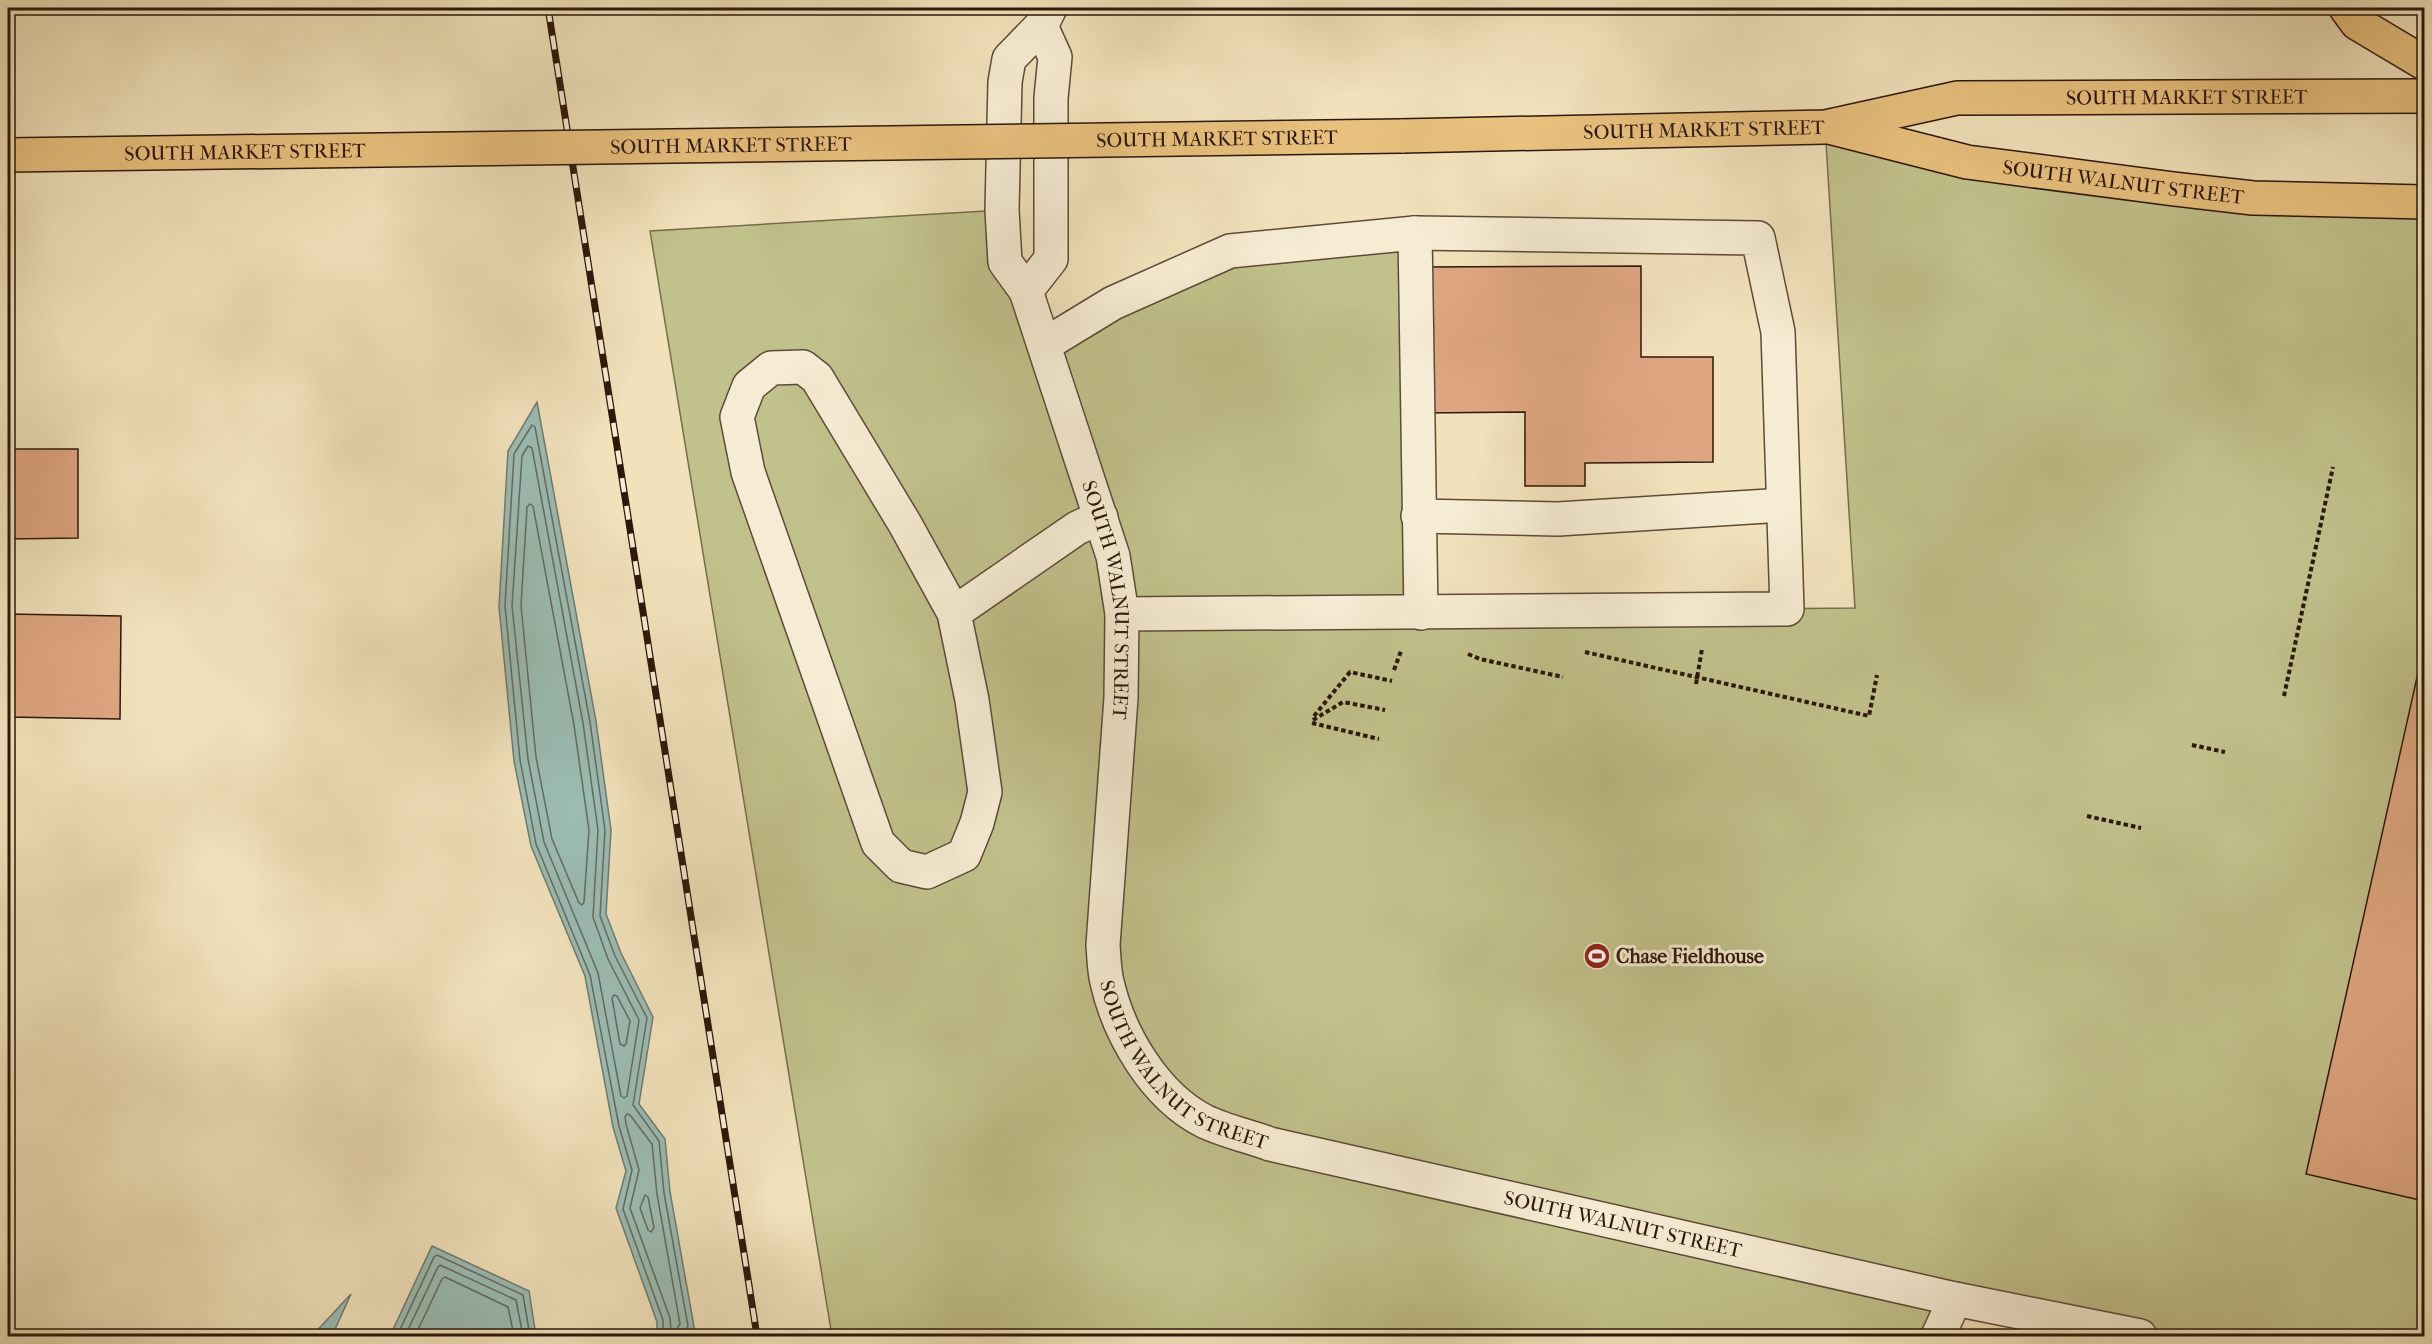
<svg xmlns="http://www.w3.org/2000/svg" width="2432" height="1344" font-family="'IM FELL French Canon',serif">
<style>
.green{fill:#c1c18b;stroke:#776c4b;stroke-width:1.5}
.water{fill:#9bbdb4;stroke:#6f7b70;stroke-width:1.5}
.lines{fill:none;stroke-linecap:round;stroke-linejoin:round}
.shore{stroke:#646a60;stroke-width:1.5}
.building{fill:#dea680;stroke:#2d170b;stroke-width:1.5}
.minor-casing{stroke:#5e4a37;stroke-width:36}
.major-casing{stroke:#2d170b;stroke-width:36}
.path{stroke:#2d170b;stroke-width:4;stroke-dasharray:4.5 3;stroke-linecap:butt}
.minor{stroke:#f6ecd3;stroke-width:33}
.major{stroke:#e8c17e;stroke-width:33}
.rail-casing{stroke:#2d170b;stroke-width:7}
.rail{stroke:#f6ecd3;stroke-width:4.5;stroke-dasharray:14;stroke-linecap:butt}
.major-bridge-casing{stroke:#2d170b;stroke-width:36;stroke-linecap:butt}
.major-bridge{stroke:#e8c17e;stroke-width:33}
.labels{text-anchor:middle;stroke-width:6;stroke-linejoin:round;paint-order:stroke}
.street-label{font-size:20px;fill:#2d170b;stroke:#f6ecd3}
.poi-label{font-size:20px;font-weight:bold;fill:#2d170b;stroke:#f6ecd3;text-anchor:start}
</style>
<rect width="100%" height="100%" fill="#f1e2bb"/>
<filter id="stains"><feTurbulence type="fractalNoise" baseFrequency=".00333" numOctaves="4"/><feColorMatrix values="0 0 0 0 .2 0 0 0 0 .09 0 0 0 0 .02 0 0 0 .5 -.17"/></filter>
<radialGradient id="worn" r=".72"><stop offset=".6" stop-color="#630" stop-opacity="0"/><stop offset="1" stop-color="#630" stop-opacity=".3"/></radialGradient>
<!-- green -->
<polygon class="green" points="1825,127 2174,189 2424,202 2424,1336 2140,1336 1955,1299 1927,1336 832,1336 650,231 1002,210 1043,344 1230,251 1415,233 1421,612 1855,608"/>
<!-- water -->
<g class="water">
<polygon points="537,402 596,721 611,830 606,914 621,953 653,1017 639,1104 665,1139 670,1192 695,1332 683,1336 657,1336 657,1322 616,1208 626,1171 613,1127 585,976 531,846 514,761 499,607 508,451"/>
<polygon points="432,1246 529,1291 536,1336 390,1336"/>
<polygon points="351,1294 332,1336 312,1336"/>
</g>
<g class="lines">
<!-- shore -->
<g class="shore">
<polygon points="528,446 532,448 583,723 598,830 593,917 608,959 639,1020 627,1096 624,1098 621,1096 598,973 544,842 528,759 512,606 522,456"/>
<polygon points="530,504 533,506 574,725 589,830 584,902 582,905 579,903 552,839 536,757 521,606 527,507"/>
<polygon points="614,995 617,996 630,1021 626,1044 624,1046 620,1044 612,998"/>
<polygon points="627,1114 630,1115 652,1144 657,1194 680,1324 674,1333 671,1331 670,1318 630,1208 639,1170 626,1124 625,1117"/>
<polygon points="645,1195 648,1197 654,1228 651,1232 648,1230 640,1208"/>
<polyline points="397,1336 434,1257 437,1255 523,1295 530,1336"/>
<polyline points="405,1336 438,1267 440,1265 516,1300 523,1336"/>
<polyline points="415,1336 442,1279 445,1277 508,1307 514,1336"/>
<polyline points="663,1336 663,1320 623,1209 632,1170 619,1126 590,975 536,844 520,760 505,606 514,454 532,425 535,427 590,722 605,830 600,916 615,956 647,1018 633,1105 659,1141 664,1193 688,1326 684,1336"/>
</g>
</g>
<!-- building -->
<g class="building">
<polygon points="1641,266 1641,357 1713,357 1713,462 1585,463 1585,486 1525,486 1525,412 1421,413 1421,267"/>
<polygon points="8,449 78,449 78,538 8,539"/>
<polygon points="8,614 121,616 120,719 8,717"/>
<polygon points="2424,646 2424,1201 2306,1174"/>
</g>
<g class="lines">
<defs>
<g id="minor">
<path id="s1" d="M1050,8L1041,26L1009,59L1005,82L1002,210L1005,262L1026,291L1113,556L1122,614L1121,698L1103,945C1104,957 1104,970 1107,982C1119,1035 1155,1096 1204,1121C1224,1131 1249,1136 1270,1144L1955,1299L2140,1336"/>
<polyline points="1415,233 1421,613"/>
<polyline points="1026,291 1051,259 1051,98 1055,57 1041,26"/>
<polyline points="1044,345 1113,303 1230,251 1415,233 1758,238 1778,332 1787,609 1122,614"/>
<polyline points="1418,516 1558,519 1783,505"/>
<polyline points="954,613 905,524 817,378 803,367 771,368 749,386 737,417 748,472 878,843 901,866 927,872 964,855 977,823 985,792 972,700 954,613 1077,528 1101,517"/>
<polyline points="1938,1336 1955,1299"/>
</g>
<g id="major">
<polyline points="2346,8 2357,23 2424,63"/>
<path id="s2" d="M1833,128L1967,162L2174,189L2253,198L2424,202"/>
<path id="s3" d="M1401,136L1825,127L1957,98L2424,96"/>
</g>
</defs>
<!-- minor casing -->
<use href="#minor" class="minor-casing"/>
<!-- major casing -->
<use href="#major" class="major-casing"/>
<!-- path -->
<g class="path">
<polyline points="1585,652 1869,716 1877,675"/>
<polyline points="1468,654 1480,659 1563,677"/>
<polyline points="1394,670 1401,651"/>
<polyline points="1696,684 1702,649"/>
<polyline points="2284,696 2333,467"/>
<polyline points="1314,716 1350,672 1392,681"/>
<polyline points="1313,720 1343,702 1385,710"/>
<polyline points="1312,723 1379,739"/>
<polyline points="2192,745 2225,752"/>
<polyline points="2087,816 2141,828"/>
</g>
<!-- minor -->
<use href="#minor" class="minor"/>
<!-- major -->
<use href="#major" class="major"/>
<defs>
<polyline id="rail" points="548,8 757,1336"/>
</defs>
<!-- rail casing -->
<use href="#rail" class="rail-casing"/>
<!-- rail -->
<use href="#rail" class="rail"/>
<defs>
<g id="major-bridge">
<path id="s4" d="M8,155L1401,136"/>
</g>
</defs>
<!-- major-bridge casing -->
<use href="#major-bridge" class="major-bridge-casing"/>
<!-- major-bridge -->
<use href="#major-bridge" class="major-bridge"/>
</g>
<!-- icons -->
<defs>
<symbol id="stadium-disc" viewBox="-11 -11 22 22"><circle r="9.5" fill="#8f2418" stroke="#f6ecd3"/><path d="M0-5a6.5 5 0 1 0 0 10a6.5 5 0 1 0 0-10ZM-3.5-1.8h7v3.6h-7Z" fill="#fff"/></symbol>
</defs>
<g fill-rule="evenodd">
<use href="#stadium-disc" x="1582" y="941" width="30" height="30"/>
</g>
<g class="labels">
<!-- street labels -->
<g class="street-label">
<text dy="7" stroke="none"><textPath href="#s3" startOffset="789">SOUTH MARKET STREET</textPath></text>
<text dy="7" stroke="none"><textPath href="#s3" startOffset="303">SOUTH MARKET STREET</textPath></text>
<text dy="7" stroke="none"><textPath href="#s4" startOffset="1209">SOUTH MARKET STREET</textPath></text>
<text dy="7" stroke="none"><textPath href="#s4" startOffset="723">SOUTH MARKET STREET</textPath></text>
<text dy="7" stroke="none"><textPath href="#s4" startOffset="237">SOUTH MARKET STREET</textPath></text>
<text dy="7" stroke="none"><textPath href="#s2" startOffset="296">SOUTH WALNUT STREET</textPath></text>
<text dy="7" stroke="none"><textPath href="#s1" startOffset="627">SOUTH WALNUT STREET</textPath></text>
<text dy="7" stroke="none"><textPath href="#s1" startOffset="1132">SOUTH WALNUT STREET</textPath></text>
<text dy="7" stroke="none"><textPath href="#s1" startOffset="1618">SOUTH WALNUT STREET</textPath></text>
</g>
<!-- poi labels -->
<g class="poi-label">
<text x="1616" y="963">Chase Fieldhouse</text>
</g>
</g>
<!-- margin -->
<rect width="2432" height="1344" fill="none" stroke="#f1e2bb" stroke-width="30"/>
<rect x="9" y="9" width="2414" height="1326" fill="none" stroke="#2d170b" stroke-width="3"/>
<rect x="15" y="15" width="2402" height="1314" fill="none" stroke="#2d170b" stroke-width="1.5"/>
<rect width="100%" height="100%" filter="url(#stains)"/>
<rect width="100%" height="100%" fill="url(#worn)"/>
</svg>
